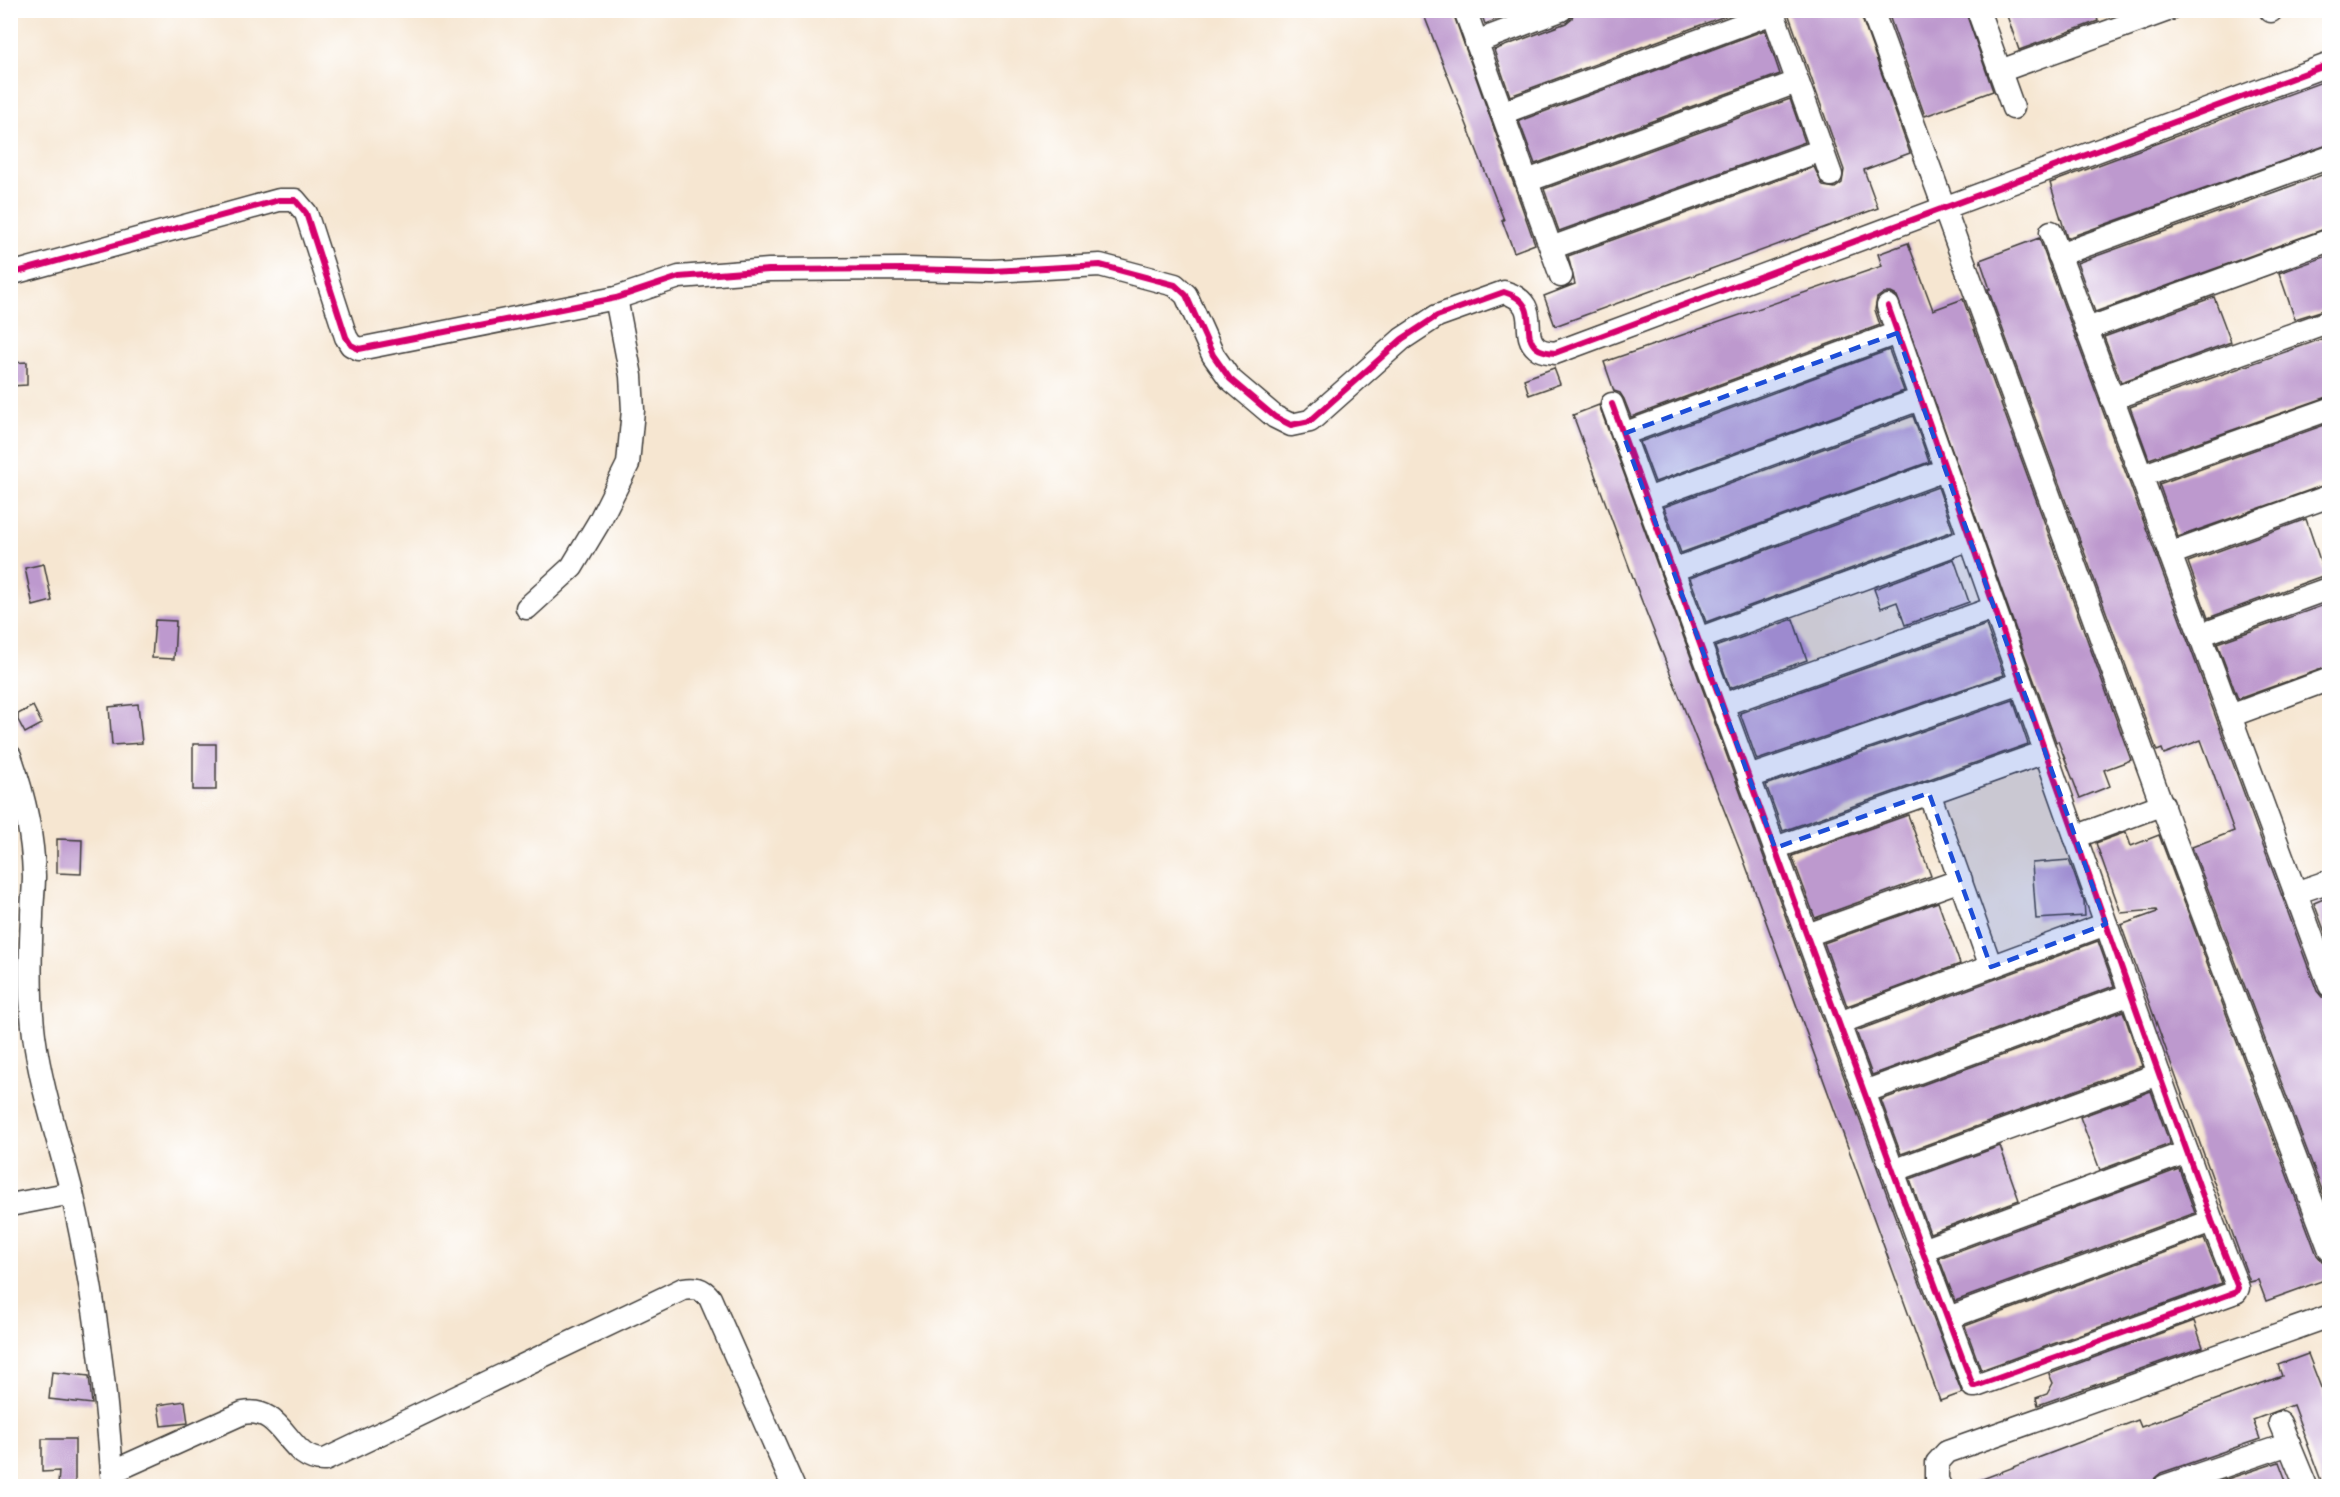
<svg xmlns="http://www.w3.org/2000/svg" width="2340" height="1497" font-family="'IM FELL French Canon',serif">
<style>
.building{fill:#bd99ce}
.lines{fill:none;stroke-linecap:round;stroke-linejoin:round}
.street-casing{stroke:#3d3a37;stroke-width:25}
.street{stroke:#fff;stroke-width:22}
.cycleway-casing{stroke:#fff;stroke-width:10}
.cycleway{stroke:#d6006c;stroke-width:6}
.marked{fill:#1d4ed8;fill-opacity:0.2;stroke:#1d4ed8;stroke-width:4.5;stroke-dasharray:12 8;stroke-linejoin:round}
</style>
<rect width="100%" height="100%" fill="#fff"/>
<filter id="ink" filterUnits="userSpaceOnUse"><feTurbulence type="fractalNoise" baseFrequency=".0167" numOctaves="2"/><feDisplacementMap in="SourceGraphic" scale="12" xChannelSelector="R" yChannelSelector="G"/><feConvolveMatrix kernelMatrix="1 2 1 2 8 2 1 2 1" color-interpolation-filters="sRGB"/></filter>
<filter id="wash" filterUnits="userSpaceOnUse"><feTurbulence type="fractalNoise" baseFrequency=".008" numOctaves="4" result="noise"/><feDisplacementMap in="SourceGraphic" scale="24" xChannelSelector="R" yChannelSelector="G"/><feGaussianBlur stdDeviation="1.35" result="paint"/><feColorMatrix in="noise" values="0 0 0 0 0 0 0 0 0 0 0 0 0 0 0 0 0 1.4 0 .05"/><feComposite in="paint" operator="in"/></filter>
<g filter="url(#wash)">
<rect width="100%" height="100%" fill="#f6e6d1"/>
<g id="blocks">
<!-- building -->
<g class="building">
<polygon points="1422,10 1452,10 1535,244 1514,252 1502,220 1504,220"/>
<polygon points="1480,10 1521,10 1485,24"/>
<polygon points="1574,10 1741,10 1510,96 1494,50 1566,23 1572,18"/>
<polygon points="1787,10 1859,10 1910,153 1864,170 1878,208 1555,326 1544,296 1575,284 1568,256 1814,167 1823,186 1835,188 1842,183 1844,170"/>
<polygon points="1887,10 1965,10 1993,91 1925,116"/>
<polygon points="2005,10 2095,10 2098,21 2019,50"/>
<polygon points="1765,30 1780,74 1535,164 1519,121"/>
<polygon points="2330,79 2330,144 2067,238 2050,183"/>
<polygon points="1790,99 1805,142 1559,231 1544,189"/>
<polygon points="2330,172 2330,227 2095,312 2077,263"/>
<polygon points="2039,238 2317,991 2322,997 2330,999 2330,1211 2192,847 2234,831 2213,772 2201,740 2164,754 2162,749 2157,751 1988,289 1990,289 1980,260"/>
<polygon points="1908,243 1933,310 1963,299 2131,760 2104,770 2110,786 2080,798 2058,741 2056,742 1897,296 1891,293 1884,293 1877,298 1875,310 1880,325 1631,417 1624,399 1620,393 1614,391 1604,362 1882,266 1878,254"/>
<polygon points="2330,255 2330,308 2295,319 2279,273"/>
<polygon points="2214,297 2231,342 2121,382 2104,337"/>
<polygon points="2330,336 2330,396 2149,459 2130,407"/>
<polygon points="1889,350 1904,391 1655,482 1640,442"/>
<polygon points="27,362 27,385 10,386 10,363"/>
<polygon points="1554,368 1560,384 1529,395 1524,379"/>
<polygon points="1599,405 1909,1255 1962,1393 1940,1401 1743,858 1641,599 1573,415"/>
<polygon points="1913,416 1929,462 1681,553 1664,507"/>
<polygon points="2330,423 2330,483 2178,537 2159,484"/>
<polygon points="1938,487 1953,531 1706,622 1690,578"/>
<polygon points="2306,519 2325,575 2208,618 2188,562"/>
<polygon points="1954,559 1969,602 1905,625 1897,602 1881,608 1874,589"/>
<polygon points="44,564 52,601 33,606 25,568"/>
<polygon points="2330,603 2330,666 2238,699 2217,643"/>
<polygon points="1793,619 1807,660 1730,688 1715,647"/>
<polygon points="155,620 176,621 174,659 152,658"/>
<polygon points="1986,625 2004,675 1757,760 1740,713"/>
<polygon points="2013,700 2028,744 1783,831 1766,785"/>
<polygon points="138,704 142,743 112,745 109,707"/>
<polygon points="33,706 42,724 25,733 18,720 18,714"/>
<rect x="193" y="744" width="23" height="46"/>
<polygon points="1908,815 1931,876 1815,918 1792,856"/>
<polygon points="2126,832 2131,846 2159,835 2317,1255 2322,1261 2330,1263 2330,1278 2266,1301 2258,1280 2250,1282 2121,925 2157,912 2156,910 2121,913 2096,843"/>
<polygon points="57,839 82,840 81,874 57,873"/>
<polygon points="2069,860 2084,901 2085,916 2036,919 2032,863"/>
<polygon points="2326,898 2330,906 2330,946 2314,903"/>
<polygon points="1938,902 1960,964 1847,1006 1824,943"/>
<polygon points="2098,941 2114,986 1872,1075 1856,1031"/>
<polygon points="2123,1011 2142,1066 1901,1154 1881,1100"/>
<polygon points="2151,1091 2170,1144 2100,1170 2080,1117"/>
<polygon points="2000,1146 2019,1200 1930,1233 1910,1179"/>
<polygon points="2179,1169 2195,1213 1955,1301 1939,1258"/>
<polygon points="2204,1238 2222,1283 1981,1370 1965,1326"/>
<polygon points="2194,1321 2203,1347 2038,1405 2036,1398 2047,1394 2053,1383 2049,1374"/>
<polygon points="2308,1354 2330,1411 2330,1486 2323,1486 2293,1405 2253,1420 2260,1439 2161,1473 2155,1478 2152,1486 1964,1486 2138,1420 2141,1427 2282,1376 2278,1365"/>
<polygon points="52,1372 89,1376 92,1404 49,1399"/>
<polygon points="185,1401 188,1423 161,1426 158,1405"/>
<polygon points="42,1439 75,1439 75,1486 58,1486 59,1471 42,1472"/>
<polygon points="2279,1462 2288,1486 2206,1486"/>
</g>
</g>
</g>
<g filter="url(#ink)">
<use href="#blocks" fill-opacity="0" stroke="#3d3a37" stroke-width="1.5"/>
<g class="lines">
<defs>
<g id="street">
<polyline points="1465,10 1561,276"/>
<polyline points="1772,10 1831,175"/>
<polyline points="1872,10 2170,827 2330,1250"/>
<polyline points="1978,10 2013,108"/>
<polyline points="2271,10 2271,11"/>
<polyline points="1476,42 1561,10"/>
<polyline points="2000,71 2168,10"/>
<polyline points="1502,113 1773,13"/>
<polyline points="1527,181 1797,82"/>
<polyline points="2051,232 2330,986"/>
<polyline points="1551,248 1822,150"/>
<polyline points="2059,255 2330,157"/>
<path d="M10,274L279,200H295L306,213L346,337L351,345L359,349L616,298L679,277L769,270L904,269L992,271L1100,265L1175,285L1186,295L1213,355L1230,379L1275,417L1291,425L1310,421L1402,339L1437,316L1504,292C1544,304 1518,333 1537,348C1542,352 1549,352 1555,353L2330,64"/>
<polyline points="2087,329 2330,240"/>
<polyline points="2112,399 2330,321"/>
<polyline points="1612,404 1922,1250 1973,1386 1976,1386 2236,1292 2238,1288 2212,1221 2159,1074 1888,306"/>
<polyline points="1623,434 1897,333"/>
<polyline points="2141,476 2330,409"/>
<polyline points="1647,499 1920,399"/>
<polyline points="2170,554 2330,496"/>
<polyline points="1673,570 1945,470"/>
<polyline points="527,608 572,567 599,522 628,464 633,410 631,376 616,298"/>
<polyline points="2200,635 2330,588"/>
<polyline points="1698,639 1970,539"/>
<polyline points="1722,705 1994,608"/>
<polyline points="2230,716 2330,679"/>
<path d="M10,756C24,795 33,836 34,876C34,890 32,903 32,917C30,956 29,996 34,1035C41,1089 59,1141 72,1193C94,1289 106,1387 113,1485"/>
<polyline points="1749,777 2021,683"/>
<polyline points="1929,793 1991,967"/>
<polyline points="2075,837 2163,804"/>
<polyline points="1775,848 2045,752"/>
<polyline points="2295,893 2330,881"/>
<polyline points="1807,935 1961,880"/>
<polyline points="1839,1023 2106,924"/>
<polyline points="1864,1092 2131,994"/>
<polyline points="1893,1171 2159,1074"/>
<polyline points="10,1205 72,1193"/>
<polyline points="1922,1250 2187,1152"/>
<polyline points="1948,1318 2212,1221"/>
<polyline points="2280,1423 2306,1486"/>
<path d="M112,1472L243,1413C285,1405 287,1462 325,1460L683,1289C695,1287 702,1288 710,1298L793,1486"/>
<polyline points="1940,1486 1937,1480 1937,1463 1947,1452 2330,1316"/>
<polyline points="2165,1486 2289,1444"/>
</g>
</defs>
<!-- street casing -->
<use href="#street" class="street-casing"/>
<!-- street -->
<use href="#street" class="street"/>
<defs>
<g id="cycleway">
<path d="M10,274L279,200H295L306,213L346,337L351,345L359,349L616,298L679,277L769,270L904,269L992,271L1100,265L1175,285L1186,295L1213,355L1230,379L1275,417L1291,425L1310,421L1402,339L1437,316L1504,292C1544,304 1518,333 1537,348C1542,352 1549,352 1555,353L2330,64"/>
<polyline points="1612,404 1922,1250 1973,1386 1976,1386 2236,1292 2238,1288 2212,1221 2159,1074 1888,306"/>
</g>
</defs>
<!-- cycleway casing -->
<use href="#cycleway" class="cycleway-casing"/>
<!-- cycleway -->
<use href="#cycleway" class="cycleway"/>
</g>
</g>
<!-- marked area -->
<path class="marked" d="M1897,333L2106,924L1991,967L1929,793L1775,848L1623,434Z"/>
<!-- margin -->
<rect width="2340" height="1497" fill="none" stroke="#fff" stroke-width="36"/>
</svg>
